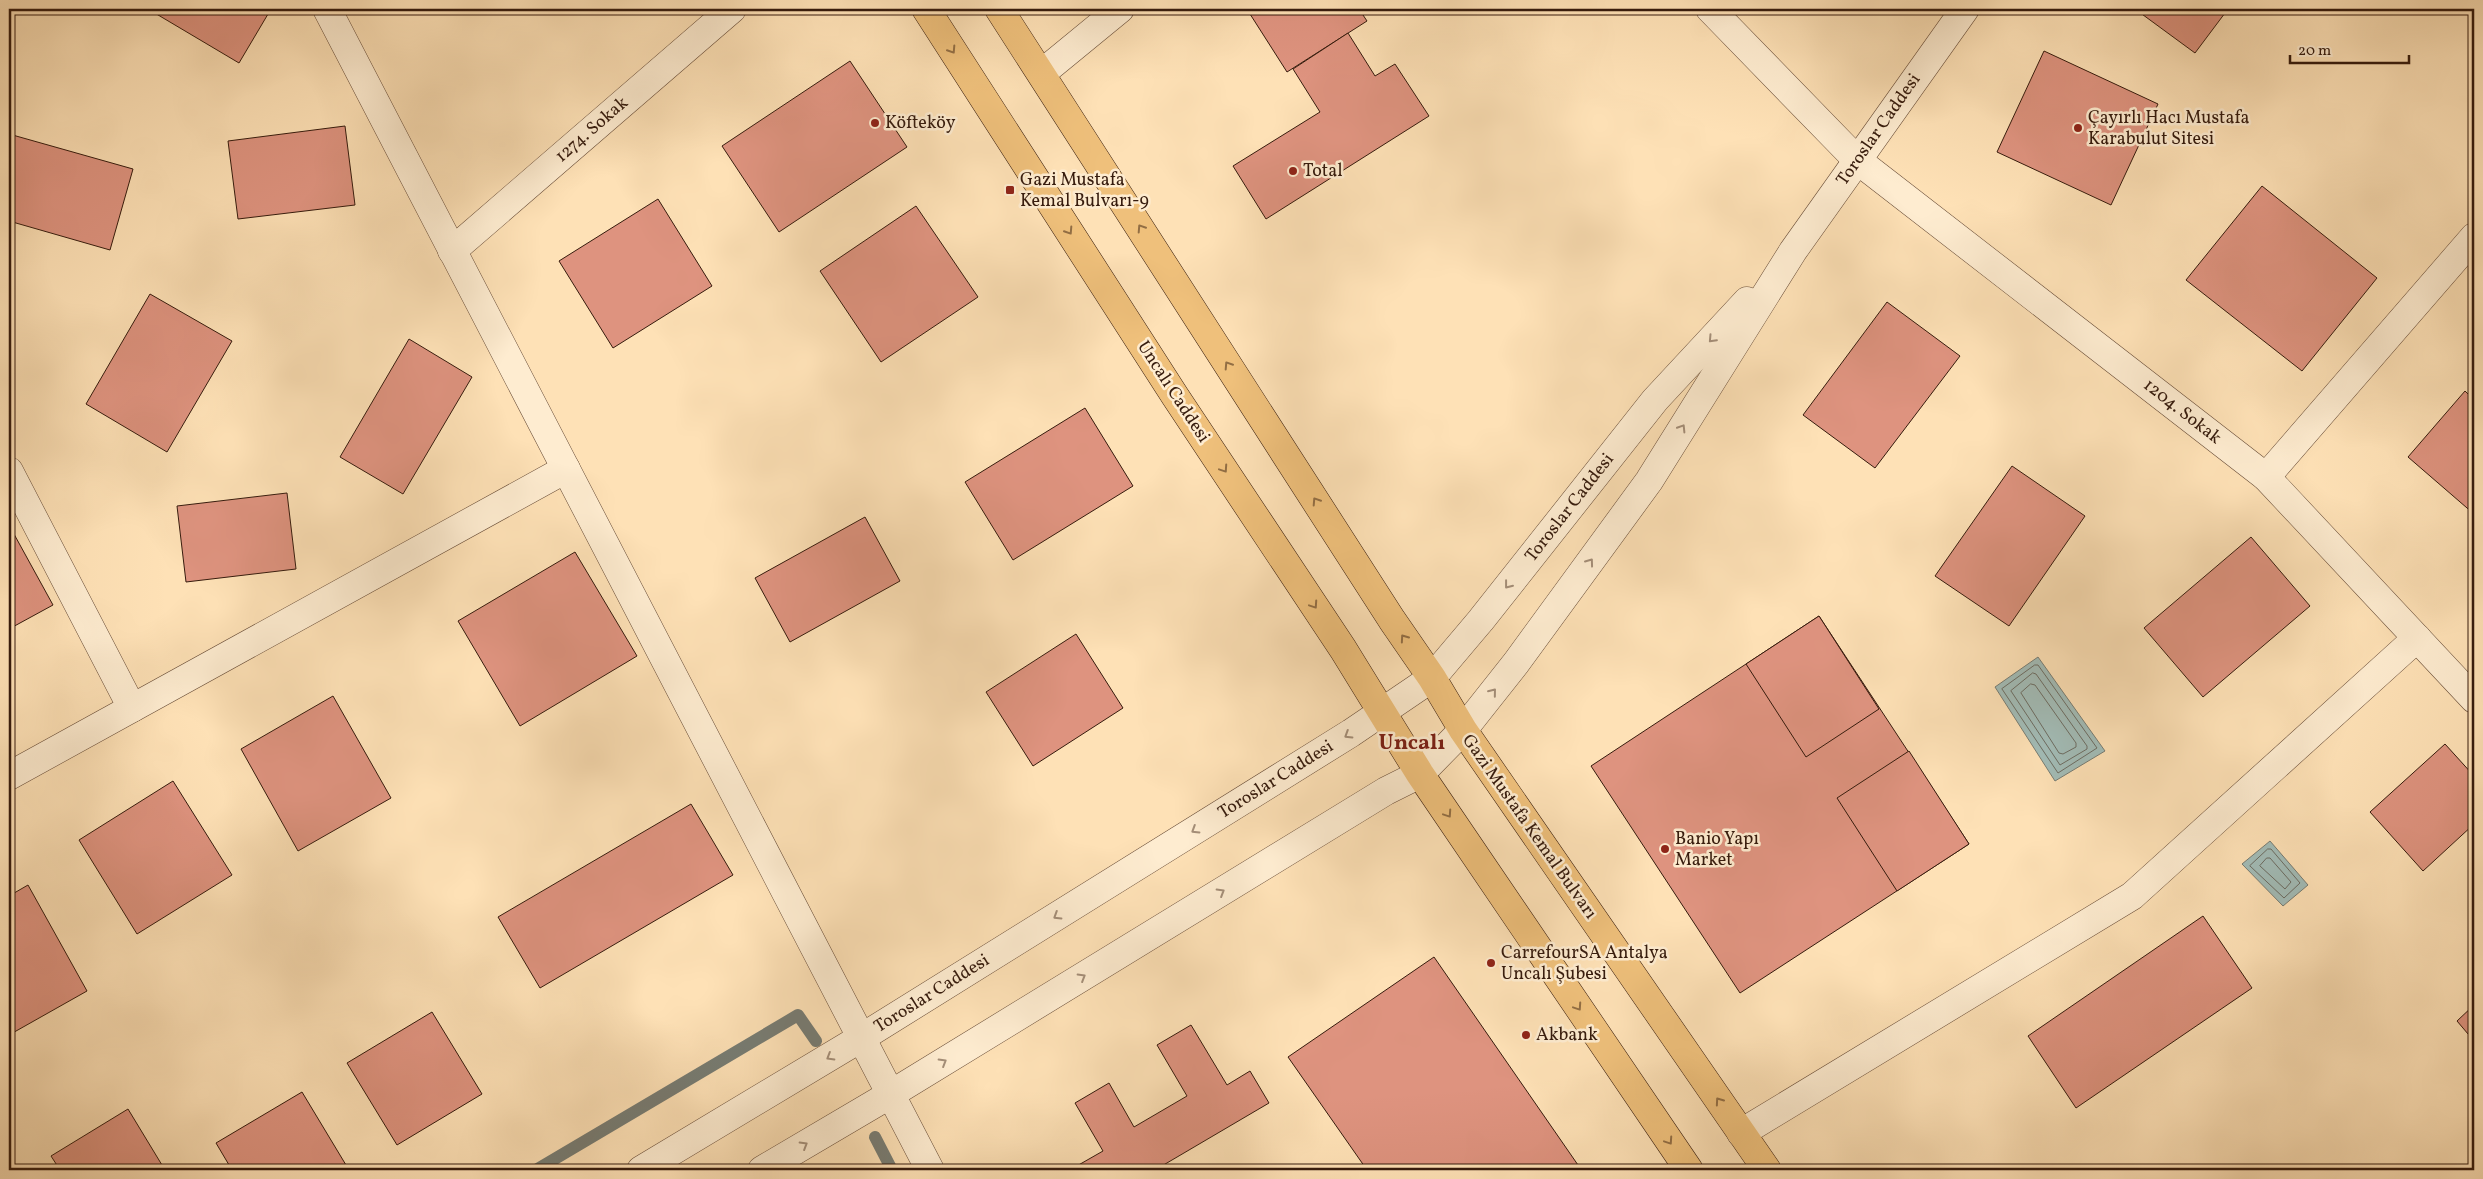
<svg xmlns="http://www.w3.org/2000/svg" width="2483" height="1179" font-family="Vollkorn,serif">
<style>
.water{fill:#a2bcb7;stroke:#777c73}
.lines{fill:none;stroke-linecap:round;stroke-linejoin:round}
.shore{stroke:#6c6c62;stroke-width:1}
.stream{stroke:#777c73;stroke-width:12}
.building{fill:#de937f;stroke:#361b0d}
.minor-casing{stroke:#684c37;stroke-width:29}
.major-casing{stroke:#361b0d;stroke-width:29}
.minor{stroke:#feecd0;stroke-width:28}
.major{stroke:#efc07b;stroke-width:28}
.oneway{stroke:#926e44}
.oneway2{stroke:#a48e78}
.poi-dot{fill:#8f2418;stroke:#feecd0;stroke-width:2}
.labels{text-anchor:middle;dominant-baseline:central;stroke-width:5;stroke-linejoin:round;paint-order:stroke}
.poi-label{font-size:18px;fill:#361b0d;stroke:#feecd0;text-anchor:start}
.street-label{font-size:18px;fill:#361b0d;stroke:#feecd0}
.district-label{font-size:22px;font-weight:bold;fill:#7a1f14;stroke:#feecd0}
</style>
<rect width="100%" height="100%" fill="#fee1b6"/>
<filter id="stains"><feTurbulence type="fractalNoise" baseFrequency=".004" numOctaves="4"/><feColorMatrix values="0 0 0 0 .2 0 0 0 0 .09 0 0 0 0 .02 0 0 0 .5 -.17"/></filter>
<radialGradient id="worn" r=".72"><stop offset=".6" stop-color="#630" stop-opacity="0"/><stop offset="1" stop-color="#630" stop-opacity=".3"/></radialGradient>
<g class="water">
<path d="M2038,657L2105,751L2055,781L1995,687Z"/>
<path d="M2270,841L2308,885L2283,906L2242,864Z"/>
</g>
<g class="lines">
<g class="shore">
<path d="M2035,665H2038L2097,748L2058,773L2002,689Z"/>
<path d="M2033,673L2036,674L2087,746V749L2060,765L2011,691Z"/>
<path d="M2031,684L2035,685L2076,743V747L2063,754L2059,753L2021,693Z"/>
<path d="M2268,849H2271L2300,883L2284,898L2250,866Z"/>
<path d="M2267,858H2270L2291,882L2285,889L2260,866Z"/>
</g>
<g class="stream">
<path d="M875,1137L892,1170"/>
<path d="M536,1170L798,1015L816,1041"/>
</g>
</g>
<g class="building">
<path d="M148,9H271L239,63Z"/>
<path d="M1259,9H1359L1367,21L1287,72L1250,14Z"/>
<path d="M2135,9H2228L2195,53Z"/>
<path d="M1348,33L1375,76L1395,64L1429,116L1266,219L1233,166L1320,112L1293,69Z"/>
<path d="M2044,51L2158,104L2111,205L1997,152Z"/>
<path d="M850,61L907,147L779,232L722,146Z"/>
<path d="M345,126L355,205L238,219L228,141Z"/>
<path d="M9,134L133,169L110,250L9,221Z"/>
<path d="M2262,186L2377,278L2302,371L2186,280Z"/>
<path d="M658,199L712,286L613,348L559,261Z"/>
<path d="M916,206L978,297L881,362L820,271Z"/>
<path d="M150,294L232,341L167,452L86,404Z"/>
<path d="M1887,302L1960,356L1875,468L1803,415Z"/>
<path d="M409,339L472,377L403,494L340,457Z"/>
<path d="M2465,391L2474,400V514L2408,457Z"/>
<path d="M1085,408L1133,486L1013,560L965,482Z"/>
<path d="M2012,466L2085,516L2009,626L1935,576Z"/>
<path d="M287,493L296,569L186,582L177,506Z"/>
<path d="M865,517L900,581L790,642L755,578Z"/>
<path d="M9,525L53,605L9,629Z"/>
<path d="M2251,537L2310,606L2203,697L2144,628Z"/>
<path d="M575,552L637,656L520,726L458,621Z"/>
<path d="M1819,616L1969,844L1740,993L1591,766Z"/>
<path d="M1819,616L1879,709L1806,757L1746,664Z"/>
<path d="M1076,634L1123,708L1033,766L986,692Z"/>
<path d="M333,696L391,798L298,851L241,749Z"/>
<path d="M2445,744L2474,776V824L2423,871L2370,812Z"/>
<path d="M1909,751L1969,844L1897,891L1837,798Z"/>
<path d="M173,781L232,875L137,934L79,840Z"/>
<path d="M691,804L733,875L540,988L498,917Z"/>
<path d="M28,885L87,991L9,1035V896Z"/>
<path d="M2203,916L2252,988L2076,1108L2028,1036Z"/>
<path d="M1434,957L1578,1165L1571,1170H1367L1288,1057Z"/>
<path d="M2474,1005V1041L2457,1021Z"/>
<path d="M432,1012L482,1094L397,1145L347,1063Z"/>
<path d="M1191,1025L1227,1085L1250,1071L1269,1103L1155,1170H1077L1075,1167L1103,1151L1075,1103L1109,1083L1134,1127L1187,1096L1157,1045Z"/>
<path d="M302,1092L349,1170H232L216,1143Z"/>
<path d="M128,1109L165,1170H60L51,1156Z"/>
</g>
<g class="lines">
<g class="minor-casing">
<g id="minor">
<path d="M327,9L930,1170"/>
<path d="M1710,9L1857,160L2266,477L2474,699"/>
<path d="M1042,73L1120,9"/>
<path d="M452,251L732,9"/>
<path d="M9,471L132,708"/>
<path d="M2266,477L2474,237"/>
<path d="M9,776L566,469"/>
<path d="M1741,1133L2132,896L2417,638"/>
<path d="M641,1170L861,1038L1351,733L1432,678L1481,620L1655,400L1747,301"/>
<path d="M762,1170L891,1094L1386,791L1420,774L1463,730L1516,663L1649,481L1793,251L1965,9"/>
</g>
</g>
<g class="major-casing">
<g id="major">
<path d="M926,9L1175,396L1343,649L1420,774L1689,1170"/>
<path d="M999,9L1392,620L1432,678L1463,730L1767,1170"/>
</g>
</g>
<use href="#minor" class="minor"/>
<use href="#major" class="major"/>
</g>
<defs><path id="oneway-chevron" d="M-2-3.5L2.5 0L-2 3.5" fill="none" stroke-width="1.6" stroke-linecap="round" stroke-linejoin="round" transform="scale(1.25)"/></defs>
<g class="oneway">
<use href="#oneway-chevron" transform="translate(952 50) rotate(57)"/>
<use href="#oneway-chevron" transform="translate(1141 228) rotate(-123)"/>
<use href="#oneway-chevron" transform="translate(1069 231) rotate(57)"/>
<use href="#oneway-chevron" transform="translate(1228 365) rotate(-123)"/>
<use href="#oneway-chevron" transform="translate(1224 469) rotate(56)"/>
<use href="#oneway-chevron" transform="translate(1316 501) rotate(-123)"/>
<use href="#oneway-chevron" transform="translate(1314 605) rotate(56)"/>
<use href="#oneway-chevron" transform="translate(1404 638) rotate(-125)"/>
<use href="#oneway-chevron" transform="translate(1448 814) rotate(56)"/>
<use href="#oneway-chevron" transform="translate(1578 1007) rotate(56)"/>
<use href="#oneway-chevron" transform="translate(1719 1101) rotate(-125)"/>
<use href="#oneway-chevron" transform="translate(1669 1141) rotate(56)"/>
</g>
<g class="oneway2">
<use href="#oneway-chevron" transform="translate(1712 339) rotate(133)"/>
<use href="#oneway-chevron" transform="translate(1682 428) rotate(-58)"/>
<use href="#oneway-chevron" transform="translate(1590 562) rotate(-54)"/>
<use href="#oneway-chevron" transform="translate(1508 585) rotate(128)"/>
<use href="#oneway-chevron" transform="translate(1493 692) rotate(-51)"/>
<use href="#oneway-chevron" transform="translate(1348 735) rotate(148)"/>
<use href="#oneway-chevron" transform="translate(1195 830) rotate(148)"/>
<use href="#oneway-chevron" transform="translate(1221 892) rotate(-31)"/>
<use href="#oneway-chevron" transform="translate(1057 916) rotate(148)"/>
<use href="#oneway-chevron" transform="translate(1082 977) rotate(-31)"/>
<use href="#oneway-chevron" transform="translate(830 1057) rotate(149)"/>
<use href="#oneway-chevron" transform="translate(943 1062) rotate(-31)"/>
<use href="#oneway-chevron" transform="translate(804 1145) rotate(-31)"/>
</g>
<g class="poi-dot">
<circle cx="875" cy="123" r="5"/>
<circle cx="2078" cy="128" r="5"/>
<circle cx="1293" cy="171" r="5"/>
<rect x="1005" y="185" width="10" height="10" rx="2.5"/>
<circle cx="1665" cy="849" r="5"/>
<circle cx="1491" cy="963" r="5"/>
<circle cx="1526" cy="1035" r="5"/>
</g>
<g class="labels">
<g class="poi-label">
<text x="2088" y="118">Çayırlı Hacı Mustafa<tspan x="2088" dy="21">Karabulut Sitesi</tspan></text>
<text x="885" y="123">Köfteköy</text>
<text x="1303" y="171">Total</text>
<text x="1020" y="180">Gazi Mustafa<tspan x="1020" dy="21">Kemal Bulvarı-9</tspan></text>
<text x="1675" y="839">Banio Yapı<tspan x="1675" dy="21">Market</tspan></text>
<text x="1501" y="953">CarrefourSA Antalya<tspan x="1501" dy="21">Uncalı Şubesi</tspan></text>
<text x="1536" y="1035">Akbank</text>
</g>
<g class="street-label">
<text transform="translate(592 130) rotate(-41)">1274. Sokak</text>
<text transform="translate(1879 130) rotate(-55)">Toroslar Caddesi</text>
<text transform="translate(1173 392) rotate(57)">Uncalı Caddesi</text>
<text transform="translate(2182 412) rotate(38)">1204. Sokak</text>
<text transform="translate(1570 508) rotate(-52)">Toroslar Caddesi</text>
<text transform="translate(1276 780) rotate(-32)">Toroslar Caddesi</text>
<text transform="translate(1529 827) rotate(55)">Gazi Mustafa Kemal Bulvarı</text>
<text transform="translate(932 994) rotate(-32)">Toroslar Caddesi</text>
</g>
<g class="district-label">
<text x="1412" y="743">Uncalı</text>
</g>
</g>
<rect width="2483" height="1179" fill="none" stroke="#fee1b6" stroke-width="30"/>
<rect x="10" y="10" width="2463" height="1159" fill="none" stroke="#361b0d" stroke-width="2.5"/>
<rect x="15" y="15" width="2453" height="1149" fill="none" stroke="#361b0d"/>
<path d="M2290 55v8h119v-8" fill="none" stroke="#361b0d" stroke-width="2.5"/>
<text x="2298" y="55" font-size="15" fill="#361b0d" stroke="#feecd0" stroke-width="4" paint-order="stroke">20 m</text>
<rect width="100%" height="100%" filter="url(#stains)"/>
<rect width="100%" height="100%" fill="url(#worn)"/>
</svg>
